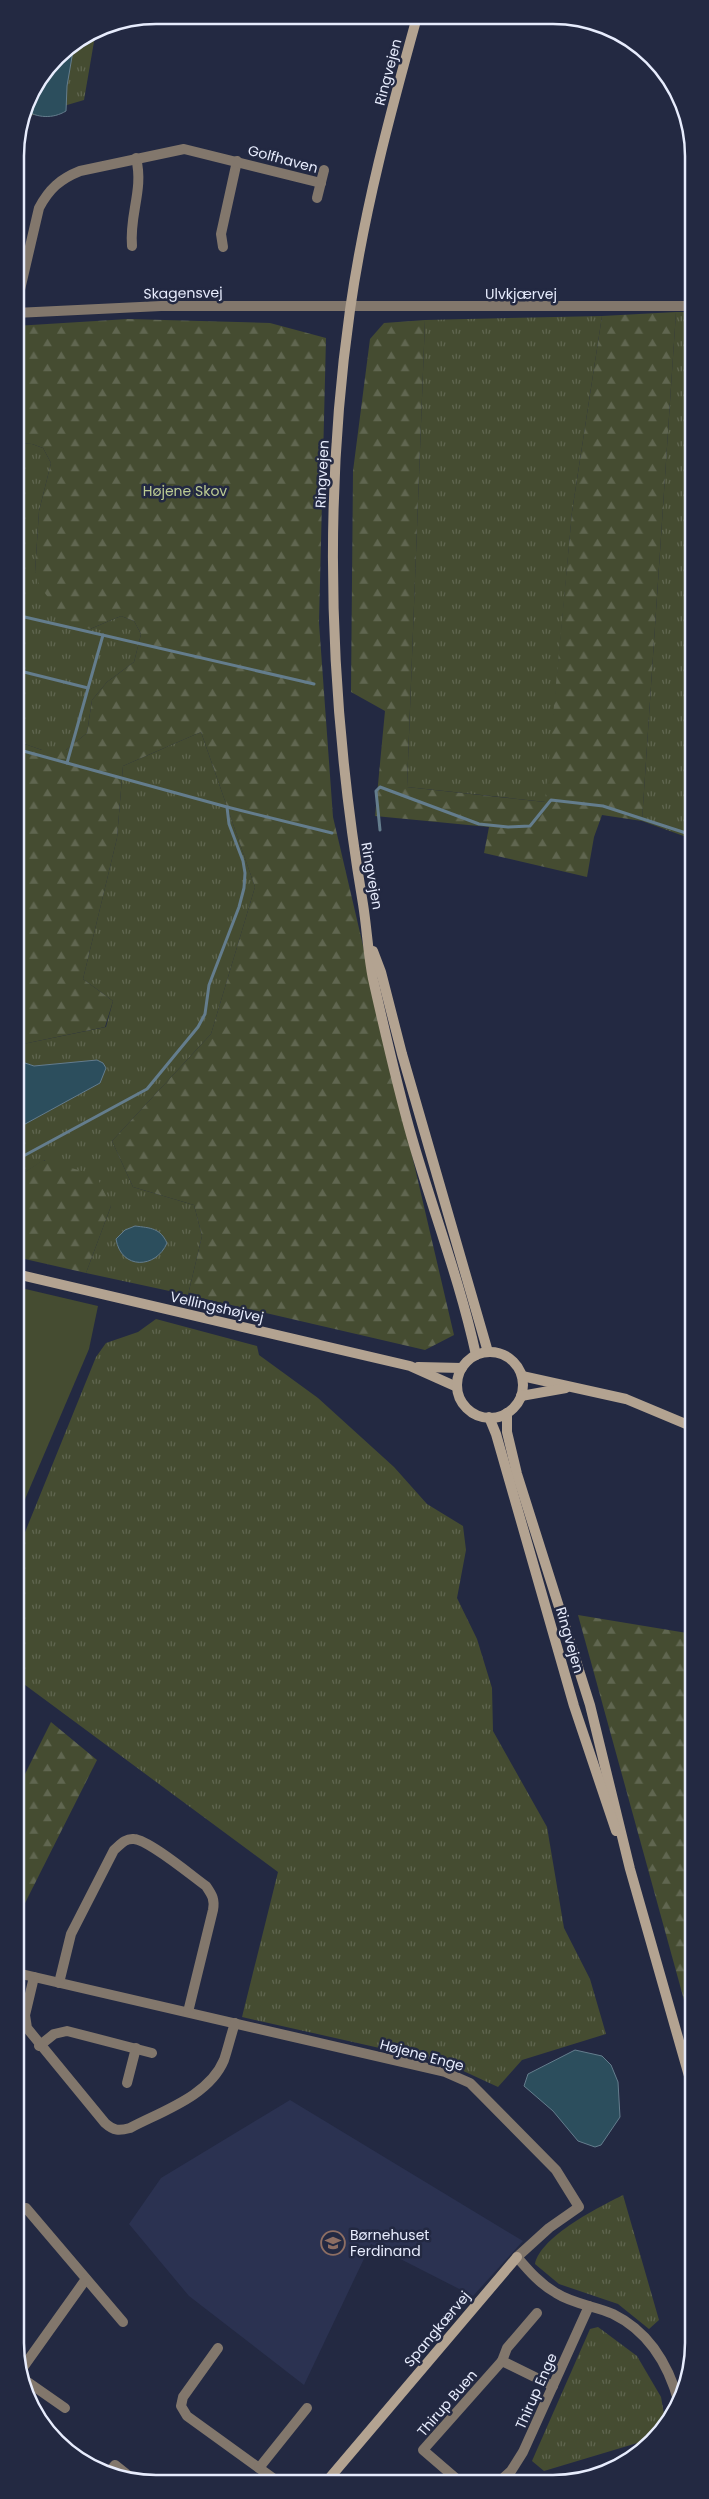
<svg xmlns="http://www.w3.org/2000/svg" width="709" height="2499" font-family="Poppins,sans-serif">
<style>
.built{fill:#2b3251}
.grass{fill:url(#grass-tufts)}
.forest{fill:url(#forest-firs)}
.pitch{fill:#454c31}
.water{fill:#2c4e5d;stroke:#647d8d}
.lines{fill:none;stroke-linecap:round;stroke-linejoin:round}
.stream{stroke:#647d8d;stroke-width:3}
.street{stroke:#82776c;stroke-width:10}
.secondary{stroke:#b3a391;stroke-width:10}
.labels{text-anchor:middle;dominant-baseline:central;stroke-width:5;stroke-linejoin:round;paint-order:stroke}
.street-label{font-size:14px;fill:#e7ecfd;stroke:#232942}
.park-label{font-size:14px;fill:#bccb93;stroke:#232942}
.poi-label{font-size:14px;fill:#e7ecfd;stroke:#232942;text-anchor:start}
.rim{fill:none;stroke:#e7ecfd;stroke-width:2.5}
</style>
<defs>
<pattern id="grass-tufts" width="24" height="20" patternUnits="userSpaceOnUse" patternTransform="scale(1.25)"><rect width="24" height="20" fill="#454c31"/><path d="M3 7l-1-3M5 7V3M7 7l1-3M15 17l-1-3M17 17v-4M19 17l1-3" fill="none" stroke="#606650"/></pattern>
<pattern id="forest-firs" width="22" height="20" patternUnits="userSpaceOnUse" patternTransform="scale(1.25)"><rect width="22" height="20" fill="#454c31"/><path d="M5 1l3.5 6h-7zM16 11l3.5 6h-7z" fill="#606650"/></pattern>
</defs>
<rect width="100%" height="100%" fill="#232942"/>
<path class="built" d="M290,2100L523,2241L473,2296L371,2244L304,2385L189,2296L129,2224L161,2178Z"/>
<g class="grass">
<path d="M96,30L84,100L23,118L29,94L57,56Z"/>
<path d="M676,312H692V839L642,821Z"/>
<path d="M602,316L572,512L546,802L407,787L425,320Z"/>
<path d="M16,443L32,444L43,448L51,463L39,511L35,572L90,629L121,616L134,621L141,634L134,662L107,682L92,700L87,733L66,750H42L16,741Z"/>
<path d="M201,732L255,887L211,1034L112,1141L133,1187L194,1205L202,1236L188,1295L86,1273L111,1206L44,1160L16,1178V1129L100,1083L97,1060L34,1066L16,1060V1042L23,1044L106,1027L113,1001L83,979L117,838L123,766Z"/>
<path d="M156,1319L257,1346L259,1355L318,1398L394,1467L427,1504L463,1526L466,1550L457,1598L477,1639L492,1688L493,1731L547,1827L564,1928L590,1979L606,2034L522,2060L498,2087L446,2063L242,2017L278,1872L17,1679V1552L96,1357L106,1343L138,1332Z"/>
<path d="M623,2195L659,2320L649,2329L618,2304L559,2284L535,2264C541,2236 599,2207 623,2195Z"/>
<path d="M598,2327L637,2356L661,2397L666,2425L661,2433L654,2438L544,2471L532,2461L590,2329Z"/>
</g>
<g class="forest">
<path d="M676,312L642,821L602,815L594,837L587,877L484,853L489,827L375,816L385,711L351,692L353,471L370,339L384,323L425,320L407,787L545,802L572,512L602,316Z"/>
<path d="M128,319L270,323L326,338L319,623L333,817L454,1335L425,1350L188,1295L202,1236L194,1205L133,1187L112,1141L211,1034L255,887L201,732L123,766L117,838L83,979L113,1001L105,1027L23,1044L16,1042V741L42,750H66L87,733L92,700L107,682L134,662L141,634L134,621L121,616L90,629L66,620L40,587L35,572L39,511L51,463L43,448L32,444L16,443L15,326Z"/>
<path d="M43,1160L96,1175L111,1206L86,1273L16,1257V1178Z"/>
<path d="M578,1615L693,1634L692,2029Z"/>
<path d="M51,1722L97,1760L17,1919V1790Z"/>
</g>
<path class="pitch" d="M17,1287L98,1306L89,1349L17,1518Z"/>
<g class="water">
<path d="M74,45L67,86L66,111C53,119 37,118 25,110C32,83 51,60 74,45Z"/>
<path d="M16,1060L34,1066L97,1060L103,1063L106,1068L100,1083L16,1129Z"/>
<path d="M135,1226C151,1228 160,1228 167,1243C156,1269 121,1270 116,1239L125,1230Z"/>
<path d="M575,2050L602,2056L611,2065L618,2082L620,2117L601,2145L595,2147L578,2141L553,2111L524,2086L528,2074Z"/>
</g>
<g class="lines">
<g class="stream">
<path d="M16,615L314,684"/>
<path d="M103,635L67,763L227,807L332,833"/>
<path d="M16,670L88,688"/>
<path d="M16,749L67,763"/>
<path d="M380,830L376,791L380,787L479,824L508,827L530,826L551,800L603,806L692,835"/>
<path d="M16,1160L147,1089L198,1027L205,1014L209,985L239,907L244,888L245,873L243,861L229,824L227,807"/>
</g>
<g class="street">
<path d="M317,198L324,170"/>
<path d="M132,246C129,214 144,190 136,158"/>
<path d="M223,247L221,234L237,161"/>
<path d="M15,311L39,208C49,189 60,179 80,171L184,149L321,183"/>
<path d="M15,313L161,306H692"/>
<path d="M17,1973L445,2072L470,2083L479,2092L556,2170L579,2207L549,2228L517,2257C529,2271 540,2284 556,2293C573,2304 595,2306 613,2314C650,2332 669,2366 679,2403"/>
<path d="M34,1977L25,2015L27,2028L105,2123C114,2131 119,2131 130,2128C162,2111 209,2096 224,2060C228,2048 231,2035 235,2023"/>
<path d="M59,1983L71,1934L114,1850C120,1845 125,1838 134,1839C149,1840 192,1876 206,1886C212,1895 215,1899 213,1910L188,2012"/>
<path d="M39,2046L54,2034L67,2031L152,2053"/>
<path d="M127,2083L136,2048"/>
<path d="M26,2208L123,2322"/>
<path d="M218,2348L183,2397L181,2406L187,2416L277,2481"/>
<path d="M502,2361L507,2348L537,2313"/>
<path d="M19,2373L86,2279"/>
<path d="M22,2378L65,2408"/>
<path d="M259,2468L307,2408"/>
<path d="M110,2471L115,2465L135,2481"/>
<path d="M459,2481L423,2450L502,2361L553,2386"/>
<path d="M500,2481L511,2471L523,2452L589,2306"/>
</g>
<g class="secondary">
<path d="M417,17C390,114 364,211 350,310C322,508 330,708 363,904C367,929 368,954 373,979C385,1032 397,1086 412,1138C433,1211 460,1281 476,1355"/>
<path d="M373,951L381,972L402,1054L488,1352"/>
<path d="M16,1274L410,1366L457,1387"/>
<circle cx="490" cy="1385" r="33"/>
<path d="M418,1367L462,1368"/>
<path d="M522,1376L626,1399L693,1427"/>
<path d="M521,1396L566,1388"/>
<path d="M507,1413V1432L517,1474L590,1705L630,1869L693,2090"/>
<path d="M489,1417L496,1434L574,1706L616,1831"/>
<path d="M327,2481L517,2257"/>
</g>
</g>
<defs>
<g id="school-ring" transform="scale(1.25)"><circle r="9.5" fill="#232942" stroke="#8d6e63" stroke-width="1.5"/><path d="M0-5L7-2L0 1L-7-2ZM-4 1L0 2.5L4 1V4Q0 6-4 4Z" fill="#8d6e63"/></g>
</defs>
<g fill-rule="evenodd">
<use href="#school-ring" x="333" y="2243"/>
</g>
<g class="labels">
<g class="street-label">
<text transform="translate(388 72) rotate(-75)">Ringvejen</text>
<text transform="translate(283 159) rotate(15)">Golfhaven</text>
<text transform="translate(183 293) rotate(-1)">Skagensvej</text>
<text x="521" y="294">Ulvkjærvej</text>
<text transform="translate(322 474) rotate(-87)">Ringvejen</text>
<text transform="translate(372 876) rotate(80)">Ringvejen</text>
<text transform="translate(217 1307) rotate(13)">Vellingshøjvej</text>
<text transform="translate(570 1640) rotate(74)">Ringvejen</text>
<text transform="translate(422 2055) rotate(15)">Højene Enge</text>
<text transform="translate(437 2329) rotate(-50)">Spangkærvej</text>
<text transform="translate(536 2391) rotate(-66)">Thirup Enge</text>
<text transform="translate(447 2403) rotate(-49)">Thirup Buen</text>
</g>
<g class="park-label">
<text x="185" y="491">Højene Skov</text>
</g>
<g class="poi-label">
<text x="350" y="2235">Børnehuset<tspan x="350" dy="16">Ferdinand</tspan></text>
</g>
</g>
<path d="M0 0H709V2499H0ZM156 24H553A132 132 0 0 1 685 156V2343A132 132 0 0 1 553 2475H156A132 132 0 0 1 24 2343V156A132 132 0 0 1 156 24Z" fill="#232942" fill-rule="evenodd"/>
<path class="rim" d="M156 24H553A132 132 0 0 1 685 156V2343A132 132 0 0 1 553 2475H156A132 132 0 0 1 24 2343V156A132 132 0 0 1 156 24Z"/>
</svg>
